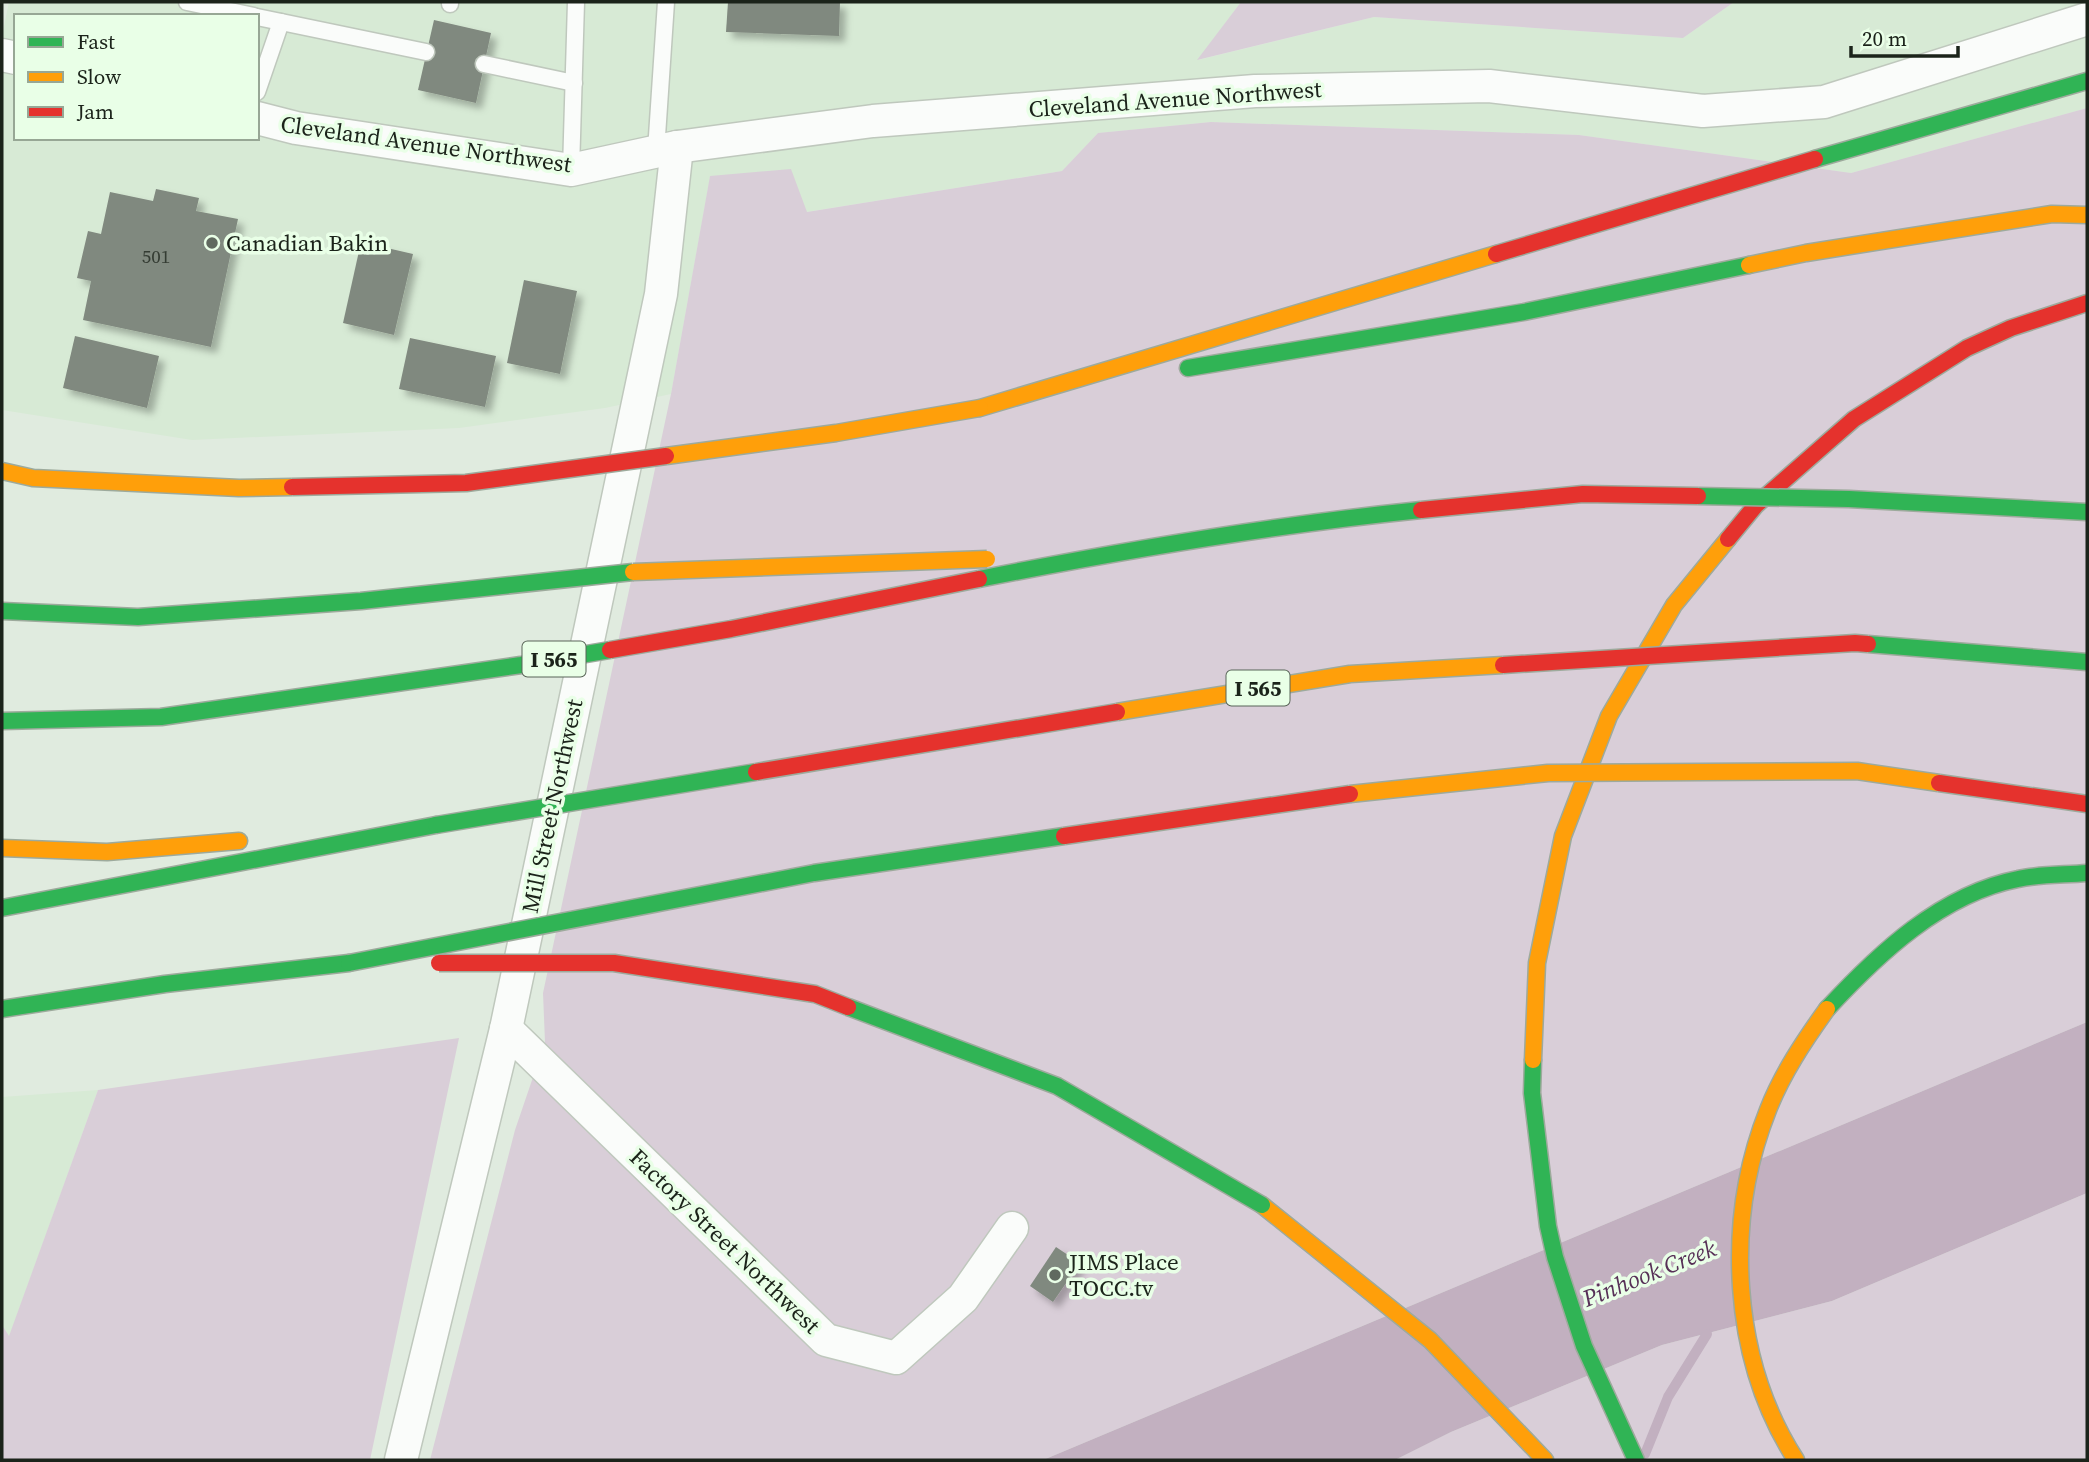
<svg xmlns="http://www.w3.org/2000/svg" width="2089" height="1462" font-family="'Source Serif 4',serif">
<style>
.built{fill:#d7ead5;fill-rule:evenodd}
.green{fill:#d9ced8}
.water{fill:#c2b0c0}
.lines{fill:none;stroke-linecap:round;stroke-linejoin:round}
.stream{stroke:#c2b0c0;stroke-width:10}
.building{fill:#80897f;filter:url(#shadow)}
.lane-casing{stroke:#bfc8bd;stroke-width:19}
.street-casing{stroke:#bfc8bd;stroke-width:35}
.fast-casing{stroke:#9daa9c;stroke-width:19}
.slow-casing{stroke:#9daa9c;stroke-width:19}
.jam-casing{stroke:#9daa9c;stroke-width:19}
.lane{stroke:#fafcfa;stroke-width:16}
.street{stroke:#fafcfa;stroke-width:32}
.fast{stroke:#30b455;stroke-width:16}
.slow{stroke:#ff9f0a;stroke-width:16}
.jam{stroke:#e5322d;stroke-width:16}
.fast-bridge-casing{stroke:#9daa9c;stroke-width:19;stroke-linecap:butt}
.slow-bridge-casing{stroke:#9daa9c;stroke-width:19;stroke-linecap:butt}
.jam-bridge-casing{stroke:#9daa9c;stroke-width:19;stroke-linecap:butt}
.fast-bridge{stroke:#30b455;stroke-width:16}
.slow-bridge{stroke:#ff9f0a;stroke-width:16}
.jam-bridge{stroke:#e5322d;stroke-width:16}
.poi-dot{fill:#60695f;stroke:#e9ffe7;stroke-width:2.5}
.labels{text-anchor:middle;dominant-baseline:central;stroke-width:7;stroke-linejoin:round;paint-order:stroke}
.number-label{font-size:19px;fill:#343c33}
.shield{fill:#e9ffe7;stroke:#596558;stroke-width:2}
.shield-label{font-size:21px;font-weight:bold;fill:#1b231a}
.street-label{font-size:23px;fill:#1b231a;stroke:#e9ffe7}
.poi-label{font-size:23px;fill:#1b231a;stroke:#e9ffe7;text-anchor:start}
.water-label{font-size:24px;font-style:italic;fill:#573057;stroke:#e9ffe7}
</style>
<defs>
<filter id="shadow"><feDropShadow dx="6" dy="6" stdDeviation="3.5" flood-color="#0004"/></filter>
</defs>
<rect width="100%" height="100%" fill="#e0ebdf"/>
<g class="built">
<path d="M9,2H1241L1198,60L1374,17L1683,38L1734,2H2087V108L1851,173L1579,135L1211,122L1098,133L1062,171L806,212L710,177L671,394L605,408L459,428L192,440L2,410V36ZM16,16H257V138H16Z"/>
<path d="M98,1090L9,1337L2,1325V1097Z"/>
</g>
<g class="green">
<path d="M1241,2H1734L1683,38L1374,17L1197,60Z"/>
<path d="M2087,108V1022L1043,1460H430L515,1130L545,1042L543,993L671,394L710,176L791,169L807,212L1062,171L1098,133L1211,122L1579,135L1851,173Z"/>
<path d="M459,1038L370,1460H2V1325L9,1336L98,1090Z"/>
<path d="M2087,1193V1460H1395L1451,1432L1662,1345L1832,1301Z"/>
</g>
<path class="water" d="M2087,1022V1193L1832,1301L1662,1345L1451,1432L1395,1460H1043Z"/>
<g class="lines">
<path class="stream" d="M1645,1454L1668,1397L1707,1334"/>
</g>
<g class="building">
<path d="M728,2H840L839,36L726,32Z"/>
<path d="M434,20L491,33L476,103L418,90Z"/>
<path d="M156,189L199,198L196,211L238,219L211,347L83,320L91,281L77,278L88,231L101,234L110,192L153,201Z"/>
<path d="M361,242L413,254L394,335L343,323Z"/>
<path d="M524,280L577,291L560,374L507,363Z"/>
<path d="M75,336L159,356L147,408L63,388Z"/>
<path d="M410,338L496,356L485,407L399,389Z"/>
<path d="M1056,1247L1080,1263L1053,1302L1030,1286Z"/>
</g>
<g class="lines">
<g class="lane-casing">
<g id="lane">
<path d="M187,2L254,16"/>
<path d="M450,4V2"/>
<path d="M257,17L426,52"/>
<path d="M484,64L574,83"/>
<path d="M257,92L281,22"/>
<path d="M656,151L666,2"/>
<path d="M571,170L576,2"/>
</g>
</g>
<g class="street-casing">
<g id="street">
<path d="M2,55L16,58"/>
<path d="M257,118L296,128L571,170L677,147L873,121L1255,91L1489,86L1703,111L1824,102L2087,19"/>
<path d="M506,1029L826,1340L896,1358L963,1298L1012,1228"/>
<path d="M401,1460L506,1029L661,294L677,147"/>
</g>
</g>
<g class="fast-casing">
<g id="fast">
<path d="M1815,159L2087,81"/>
<path d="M1188,368L1524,312L1749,265"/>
<path d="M2,908L436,825"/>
<path d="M2,1009L165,984L349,963"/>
<path d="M1827,1009C1878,954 1941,894 2018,879C2040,874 2064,875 2087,873"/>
<path d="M1533,1060L1532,1093L1548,1226L1555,1257L1584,1346L1636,1460"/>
</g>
</g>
<g class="slow-casing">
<g id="slow">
<path d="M1749,265L1806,253L2052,214L2087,215"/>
<path d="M980,408L1496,254"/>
<path d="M2,848L107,852L239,841"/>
<path d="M1533,1060L1537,963L1563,836L1609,716L1674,605L1728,539"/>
<path d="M1262,1205L1430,1340L1545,1460"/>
<path d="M1796,1460C1731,1359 1724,1221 1768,1110C1782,1074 1804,1041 1827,1009"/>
</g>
</g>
<g class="jam-casing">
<g id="jam">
<path d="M1496,254L1815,159"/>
<path d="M1728,539L1756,505L1854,419L1967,348L2011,328L2087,303"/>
</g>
</g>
<use href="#lane" class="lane"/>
<use href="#street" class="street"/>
<use href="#fast" class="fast"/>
<use href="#slow" class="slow"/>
<use href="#jam" class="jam"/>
<g class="fast-bridge-casing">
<g id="fast-bridge">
<path d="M1698,496L1849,499L2087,512"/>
<path d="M979,579C1125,550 1273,525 1421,510"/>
<path d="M2,611L138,617L361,601L633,572"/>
<path d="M1868,644L2087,662"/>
<path d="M2,721L161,717L521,665L610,650"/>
<path d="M436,825L756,772"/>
<path d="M349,963L814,873L1064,836"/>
<path d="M848,1007L1057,1086L1262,1205"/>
</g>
</g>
<g class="slow-bridge-casing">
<g id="slow-bridge">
<path d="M666,456L836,433L980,408"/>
<path d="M2,471L33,478L239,488L292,487"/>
<path d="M633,572L987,559"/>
<path d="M1117,712L1350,674L1503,665"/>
<path d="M1350,794L1548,773L1857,771L1939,783"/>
</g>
</g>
<g class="jam-bridge-casing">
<g id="jam-bridge">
<path d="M292,487L466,483L666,456"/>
<path d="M1421,510L1583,494L1698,496"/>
<path d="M610,650L731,629L979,579"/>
<path d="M1503,665L1855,643L1868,644"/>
<path d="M756,772L1117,712"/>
<path d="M1939,783L2087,804"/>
<path d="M1064,836L1350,794"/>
<path d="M439,963H614L815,994L848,1007"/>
</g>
</g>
<use href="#fast-bridge" class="fast-bridge"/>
<use href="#slow-bridge" class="slow-bridge"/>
<use href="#jam-bridge" class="jam-bridge"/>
</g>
<g class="poi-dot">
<circle cx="212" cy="243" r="7"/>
<circle cx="1055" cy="1275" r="7"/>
</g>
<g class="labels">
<g class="number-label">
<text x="156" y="256">501</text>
</g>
<g class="shield">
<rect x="522.5" y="641.5" width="63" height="35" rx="5"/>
<rect x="1226.5" y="670.5" width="63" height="35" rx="5"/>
</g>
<g class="shield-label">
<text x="554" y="659">I 565</text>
<text x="1258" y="688">I 565</text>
</g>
<g class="street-label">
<text transform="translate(1175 99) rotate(-4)">Cleveland Avenue Northwest</text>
<text transform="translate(426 144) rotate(8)">Cleveland Avenue Northwest</text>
<text transform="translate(552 806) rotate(-78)">Mill Street Northwest</text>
<text transform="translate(725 1241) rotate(44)">Factory Street Northwest</text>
</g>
<g class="poi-label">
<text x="226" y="243">Canadian Bakin</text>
<text x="1069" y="1262">JIMS Place<tspan x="1069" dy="26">TOCC.tv</tspan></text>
</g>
<g class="water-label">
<text transform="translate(1649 1273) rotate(-22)">Pinhook Creek</text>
</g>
</g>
<rect width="2089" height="1462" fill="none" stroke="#1b231a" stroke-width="7"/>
<rect x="14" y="14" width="245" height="126" fill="#e9ffe7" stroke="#97a795" stroke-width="2"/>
<rect x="28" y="37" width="35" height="10" fill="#30b455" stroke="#97a795" stroke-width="2"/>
<text x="77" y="49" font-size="21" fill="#1b231a">Fast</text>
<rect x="28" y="72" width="35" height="10" fill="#ff9f0a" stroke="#97a795" stroke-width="2"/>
<text x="77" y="84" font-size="21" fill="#1b231a">Slow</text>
<rect x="28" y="107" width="35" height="10" fill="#e5322d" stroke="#97a795" stroke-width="2"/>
<text x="77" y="119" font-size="21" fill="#1b231a">Jam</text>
<path d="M1851 46v10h107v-10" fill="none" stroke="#1b231a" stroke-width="3.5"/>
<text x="1862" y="46" font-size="21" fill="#1b231a" stroke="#e9ffe7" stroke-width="5" paint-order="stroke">20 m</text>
</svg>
